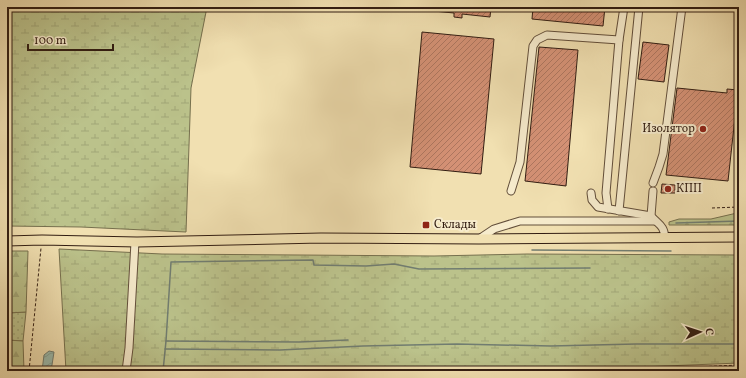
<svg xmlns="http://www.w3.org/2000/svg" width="746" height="378" font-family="Vollkorn,serif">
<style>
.grass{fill:url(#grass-dots);stroke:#76704e}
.forest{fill:url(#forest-firs);stroke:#76704e}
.wetland{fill:url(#wetland-marsh);stroke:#76704e}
.water{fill:url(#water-waves);stroke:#717d71}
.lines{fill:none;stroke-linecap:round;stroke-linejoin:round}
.stream{stroke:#717d71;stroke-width:1.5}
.building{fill:url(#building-hatch);stroke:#321d12}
.minor-casing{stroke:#624e3a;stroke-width:9}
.major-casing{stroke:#321d12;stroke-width:11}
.path{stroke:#321d12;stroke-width:1;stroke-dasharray:3 2;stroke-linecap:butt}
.minor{stroke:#f6ebcc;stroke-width:7}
.major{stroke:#f1e0b1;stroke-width:9}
.poi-dot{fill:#8f2418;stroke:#f6ebcc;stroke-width:1.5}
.labels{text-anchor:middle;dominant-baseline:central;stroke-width:4;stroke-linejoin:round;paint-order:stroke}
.poi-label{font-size:12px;fill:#321d12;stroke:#f6ebcc;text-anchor:start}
</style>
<defs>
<pattern id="grass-dots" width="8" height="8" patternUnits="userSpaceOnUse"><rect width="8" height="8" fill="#bbc28b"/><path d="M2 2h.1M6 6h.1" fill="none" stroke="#a1a677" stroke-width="1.8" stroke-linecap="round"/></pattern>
<pattern id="forest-firs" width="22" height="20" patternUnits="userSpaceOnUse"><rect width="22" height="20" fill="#bbc28b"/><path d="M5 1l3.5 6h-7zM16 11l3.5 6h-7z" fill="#a1a677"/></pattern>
<pattern id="wetland-marsh" width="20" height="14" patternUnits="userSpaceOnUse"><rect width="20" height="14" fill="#bbc28b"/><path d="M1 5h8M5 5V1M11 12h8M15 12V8" fill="none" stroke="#a1a677"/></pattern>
<pattern id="water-waves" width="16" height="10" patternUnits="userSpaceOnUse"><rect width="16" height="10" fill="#9bbdb0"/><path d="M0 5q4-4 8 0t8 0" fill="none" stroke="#86a296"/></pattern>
<pattern id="building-hatch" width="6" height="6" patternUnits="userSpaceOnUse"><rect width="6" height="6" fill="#d49175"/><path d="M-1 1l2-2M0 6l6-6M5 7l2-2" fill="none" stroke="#ad765f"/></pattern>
</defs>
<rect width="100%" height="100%" fill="#f1e0b1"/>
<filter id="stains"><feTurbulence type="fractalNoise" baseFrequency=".005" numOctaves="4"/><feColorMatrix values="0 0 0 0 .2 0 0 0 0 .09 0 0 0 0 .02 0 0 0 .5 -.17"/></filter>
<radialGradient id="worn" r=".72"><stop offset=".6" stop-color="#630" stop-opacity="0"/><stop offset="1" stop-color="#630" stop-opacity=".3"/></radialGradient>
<path class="grass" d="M26,312L23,341L7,340V313Z"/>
<g class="forest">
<path d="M739,210V225H669V222L679,219H711L737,213Z"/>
<path d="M7,251H28L26,312L7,313Z"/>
<path d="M7,340L23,341L24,371H7Z"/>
</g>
<g class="wetland">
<path d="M7,7H207L191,88L186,232L81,227L7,226Z"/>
<path d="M59,249L162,254L434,256L527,254L739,255V363L542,371H66Z"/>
</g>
<path class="water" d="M49,351L54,352L52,365L50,371H42L44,355Z"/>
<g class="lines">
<g class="stream">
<path d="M676,223L739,221"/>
<path d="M532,250L671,251"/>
<path d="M166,341L299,342L348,340"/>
<path d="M165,349L280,350L363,346L457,344L551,346L636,344H739"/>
<path d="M163,371L166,341L171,262L313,260L314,265L366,266L394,264L419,269L590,268"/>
</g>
</g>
<g class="building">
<path d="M424,7H491L490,17L462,14V18L454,17V13L423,10Z"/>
<path d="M533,7H605L603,26L532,19Z"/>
<path d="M422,32L494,39L481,174L410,167Z"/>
<path d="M643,42L669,45L664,82L638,79Z"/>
<path d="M539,47L578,50L566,186L525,181Z"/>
<path d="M677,88L727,93V89L738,90L728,181L666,175Z"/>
<path d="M662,184L675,185V193H661Z"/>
</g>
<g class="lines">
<g class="minor-casing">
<g id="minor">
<path d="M653,183L659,167L663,154L682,7"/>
<path d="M511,191L520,162L533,46L537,40L547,35L619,40"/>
<path d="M653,191L651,216C659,225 664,225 665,238"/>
<path d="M591,193L592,200L598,207L651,216"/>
<path d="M608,209L606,193L619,40L624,7"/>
<path d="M619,211L639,7"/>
<path d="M479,239L494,229L520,221H655"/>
<path d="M126,371L129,348L135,242"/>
</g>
</g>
<g class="major-casing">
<path id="major" d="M7,241L42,240L137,242L321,238L479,239L739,237"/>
</g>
<g class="path">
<path d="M712,208L739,207"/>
<path d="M29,371L41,248"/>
<path d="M609,371L739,365"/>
</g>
<use href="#minor" class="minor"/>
<use href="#major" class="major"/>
</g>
<g class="poi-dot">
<circle cx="703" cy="129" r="4"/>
<circle cx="668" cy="189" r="4"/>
<rect x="422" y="221" width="8" height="8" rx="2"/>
</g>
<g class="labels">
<g class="poi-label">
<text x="695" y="129" text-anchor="end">Изолятор</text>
<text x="676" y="189">КПП</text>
<text x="434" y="225">Склады</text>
</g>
</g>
<rect width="746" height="378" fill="none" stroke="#f1e0b1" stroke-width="24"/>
<rect x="8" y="8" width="730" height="362" fill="none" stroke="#321d12" stroke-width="2"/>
<rect x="12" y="12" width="722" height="354" fill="none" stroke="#321d12"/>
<g transform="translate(700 332) rotate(87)" stroke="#f6ebcc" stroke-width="3" paint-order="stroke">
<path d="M0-3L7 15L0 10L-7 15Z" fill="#321d12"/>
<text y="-6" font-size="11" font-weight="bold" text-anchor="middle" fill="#321d12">С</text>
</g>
<path d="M28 44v6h85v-6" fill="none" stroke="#321d12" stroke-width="2"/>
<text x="34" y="44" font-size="12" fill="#321d12" stroke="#f6ebcc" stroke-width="3" paint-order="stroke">100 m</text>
<rect width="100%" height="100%" filter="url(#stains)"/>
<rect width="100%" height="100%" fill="url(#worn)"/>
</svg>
